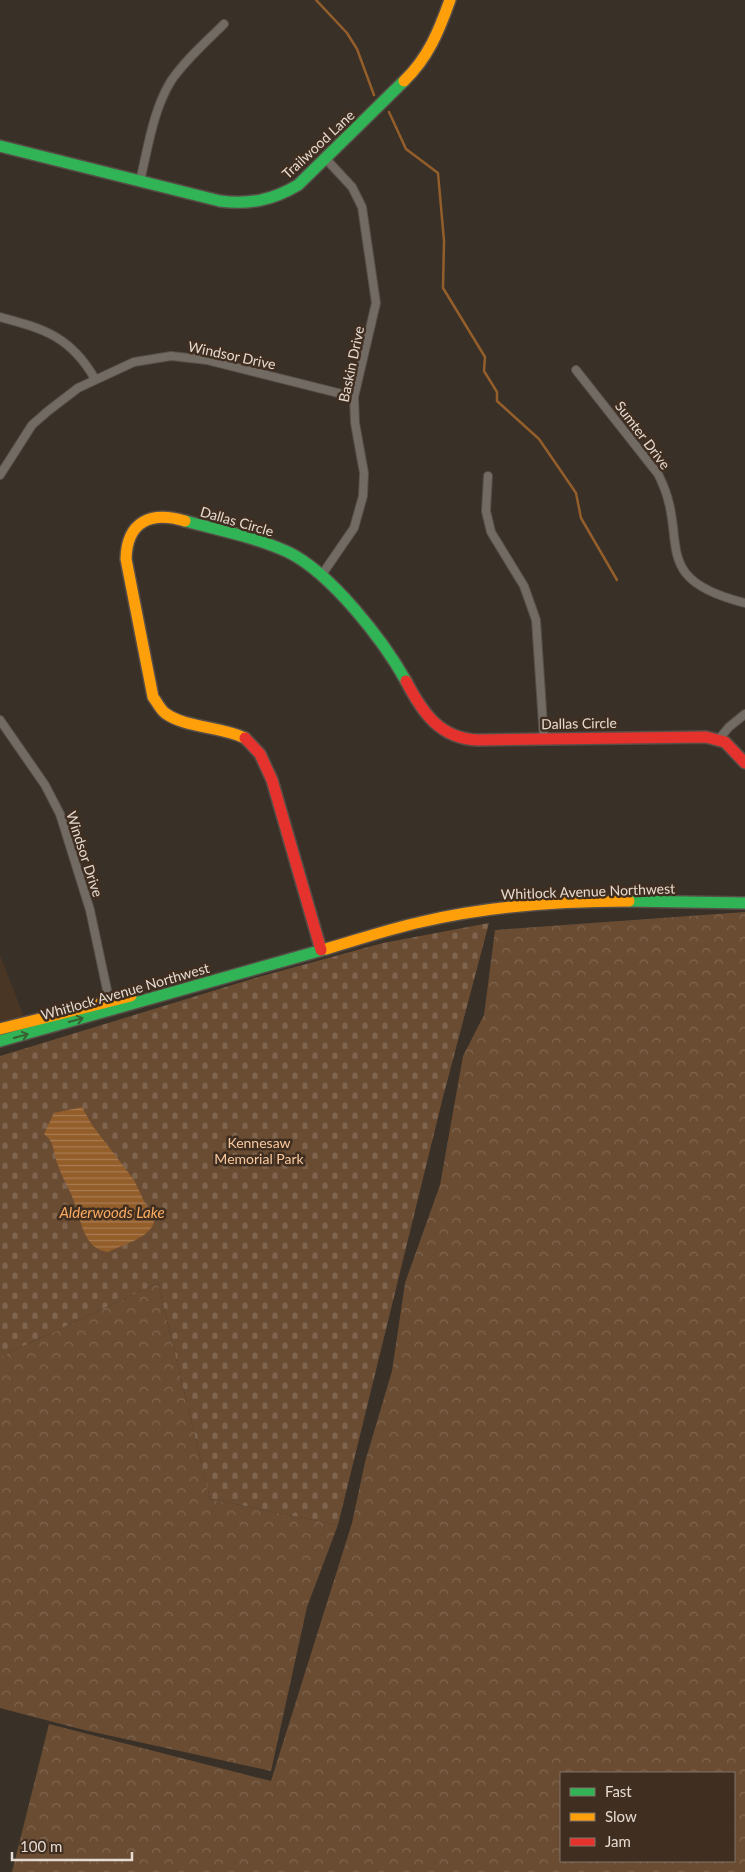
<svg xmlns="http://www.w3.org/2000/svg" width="745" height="1872" font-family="Lato,sans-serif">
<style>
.built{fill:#4a3624}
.forest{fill:url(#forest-crowns);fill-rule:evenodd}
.cemetery{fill:url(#cemetery-stones)}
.water{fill:url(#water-rules)}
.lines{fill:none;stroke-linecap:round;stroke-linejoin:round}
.stream{stroke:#945e2b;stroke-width:2.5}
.street-casing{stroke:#574e48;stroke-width:10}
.fast-casing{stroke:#574e48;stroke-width:14}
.slow-casing{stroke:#574e48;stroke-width:14}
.jam-casing{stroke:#574e48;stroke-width:14}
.street{stroke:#726b64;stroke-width:8}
.fast{stroke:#30b455;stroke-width:11}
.slow{stroke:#ff9f0a;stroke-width:11}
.jam{stroke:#e5322d;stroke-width:11}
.oneway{stroke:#3a5e33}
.labels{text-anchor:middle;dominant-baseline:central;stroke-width:5;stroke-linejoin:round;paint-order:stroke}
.street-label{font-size:14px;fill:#e6dbd2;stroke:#402f21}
.park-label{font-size:14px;fill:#fac89d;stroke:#402f21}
.water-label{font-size:15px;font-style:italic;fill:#fdab5f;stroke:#402f21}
</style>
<defs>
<pattern id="forest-crowns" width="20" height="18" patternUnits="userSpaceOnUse" patternTransform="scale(1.25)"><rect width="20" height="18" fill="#6a4c32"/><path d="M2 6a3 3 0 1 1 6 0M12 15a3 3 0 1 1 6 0" fill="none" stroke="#7f654f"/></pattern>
<pattern id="cemetery-stones" width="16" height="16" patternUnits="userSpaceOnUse" patternTransform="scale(1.25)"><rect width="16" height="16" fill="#6a4c32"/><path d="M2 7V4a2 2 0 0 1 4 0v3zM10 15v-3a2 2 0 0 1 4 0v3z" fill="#7f654f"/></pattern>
<pattern id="water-rules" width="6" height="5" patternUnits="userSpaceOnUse" patternTransform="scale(1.25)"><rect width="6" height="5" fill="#945e2b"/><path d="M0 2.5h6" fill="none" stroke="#a87c53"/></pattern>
</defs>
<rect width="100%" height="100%" fill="#393028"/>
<path class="built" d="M0,955L24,1017L0,1022Z"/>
<g class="forest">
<path d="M745,912V1872H12L49,1724L271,1781L352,1523L365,1462L392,1371L405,1283L440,1185L463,1056L484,1015L495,930ZM734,1773V1861H561V1773Z"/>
<path d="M158,1283L210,1499L338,1525L307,1607L271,1771L84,1730L0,1708V1357Z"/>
</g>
<path class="cemetery" d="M489,923L442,1101L338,1525L210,1499L158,1283L0,1357V1056L262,976L383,943Z"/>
<path class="water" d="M82,1107L92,1125L134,1180L154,1222C150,1238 122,1245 108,1252C84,1249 82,1223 75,1204C71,1191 62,1178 58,1165C53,1153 55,1142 44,1134L54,1113Z"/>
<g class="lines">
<g class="stream">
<path d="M316,0L347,33L357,49L374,95"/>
<path d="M389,112L406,149L438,173L444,241L443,288L485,357L484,371L497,392V401L539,439L576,493L581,518L617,580"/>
</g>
<g class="street-casing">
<g id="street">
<path d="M140,181C148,148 153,110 171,81C185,60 206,42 224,24"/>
<path d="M0,317C45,329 71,337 95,379"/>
<path d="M576,370L658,474C692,539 645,578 745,603"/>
<path d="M0,475L32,425L48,411L78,388L134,362L171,356L207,360L354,397"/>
<path d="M488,476L486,511L491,532L524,586L536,620L544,739"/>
<path d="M321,576L354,528L363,496L364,473L355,423L354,397L376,303L362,207L352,187L326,159"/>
<path d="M0,720L45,785L60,814L90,910L110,1004"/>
<path d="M719,739L729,727L745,714"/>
</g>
</g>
<g class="fast-casing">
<g id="fast">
<path d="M0,146L220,201C249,205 273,200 298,185L404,81"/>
<path d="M185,521C219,530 255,537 288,552C331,573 383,640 406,681"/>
<path d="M629,901L745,903"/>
<path d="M0,1041L326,949"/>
</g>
</g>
<g class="slow-casing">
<g id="slow">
<path d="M404,81C428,58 439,31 450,0"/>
<path d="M185,521C151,511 127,521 126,559L153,697C157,702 160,709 165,713C185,728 220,726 245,738"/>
<path d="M326,949C357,940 389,929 421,922C489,906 559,901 629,901"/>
<path d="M0,1029L131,996"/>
</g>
</g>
<g class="jam-casing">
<g id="jam">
<path d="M406,681C422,712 440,739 478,740L706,737L725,742L745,763"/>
<path d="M245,738L260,754L272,780L321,950"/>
</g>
</g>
<use href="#street" class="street"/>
<use href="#fast" class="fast"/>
<use href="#slow" class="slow"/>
<use href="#jam" class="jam"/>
</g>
<defs><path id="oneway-shaft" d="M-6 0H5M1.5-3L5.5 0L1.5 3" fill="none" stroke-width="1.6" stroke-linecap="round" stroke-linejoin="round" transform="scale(1.25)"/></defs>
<g class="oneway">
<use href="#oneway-shaft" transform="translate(76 1020) rotate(-15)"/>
<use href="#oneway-shaft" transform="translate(21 1036) rotate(-15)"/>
</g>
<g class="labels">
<g class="street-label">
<text transform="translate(318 144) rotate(-43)">Trailwood Lane</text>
<text transform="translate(232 355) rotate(12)">Windsor Drive</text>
<text transform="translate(351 364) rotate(-78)">Baskin Drive</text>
<text transform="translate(643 435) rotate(53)">Sumter Drive</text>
<text transform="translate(237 521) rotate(16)">Dallas Circle</text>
<text transform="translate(579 723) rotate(-1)">Dallas Circle</text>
<text transform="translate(85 854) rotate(72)">Windsor Drive</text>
<text transform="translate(588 891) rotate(-2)">Whitlock Avenue Northwest</text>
<text transform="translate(125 991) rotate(-16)">Whitlock Avenue Northwest</text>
</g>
<g class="park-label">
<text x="259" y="1142">Kennesaw<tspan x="259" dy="16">Memorial Park</tspan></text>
</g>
<g class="water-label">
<text x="112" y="1212">Alderwoods Lake</text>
</g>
</g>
<rect x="560" y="1772" width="175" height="90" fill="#402f21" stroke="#827468"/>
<rect x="570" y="1788" width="25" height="8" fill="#30b455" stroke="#827468"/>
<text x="605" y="1797" font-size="15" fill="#e6dbd2">Fast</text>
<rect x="570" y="1813" width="25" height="8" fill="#ff9f0a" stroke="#827468"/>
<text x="605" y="1822" font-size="15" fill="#e6dbd2">Slow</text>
<rect x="570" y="1838" width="25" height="8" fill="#e5322d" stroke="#827468"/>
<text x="605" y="1847" font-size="15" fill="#e6dbd2">Jam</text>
<path d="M12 1852v8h120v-8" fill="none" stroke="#e6dbd2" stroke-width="2.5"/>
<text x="20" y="1852" font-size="15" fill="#e6dbd2" stroke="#402f21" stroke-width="4" paint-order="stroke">100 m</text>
</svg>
